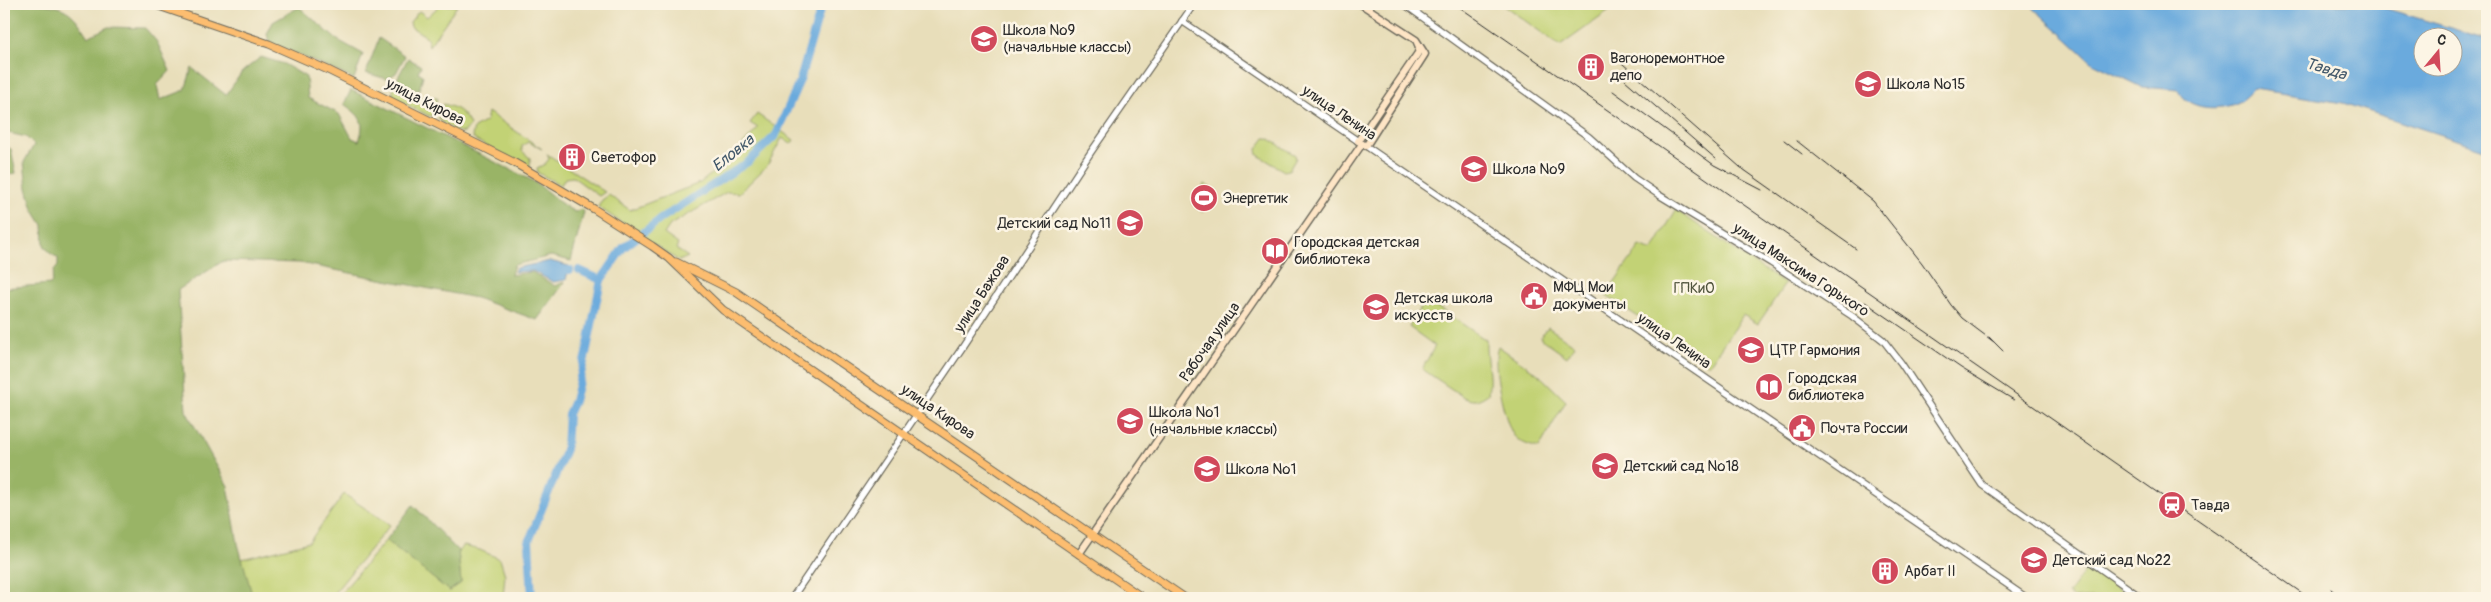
<svg xmlns="http://www.w3.org/2000/svg" width="2491" height="602" font-family="Pangolin,sans-serif">
<style>
.green{fill:#c2d275;stroke:#767e50}
.forest{fill:#99b466;stroke:#627048}
.water{fill:#6aaadd;stroke:#4a6a84;fill-rule:evenodd}
.lines{fill:none;stroke-linecap:round;stroke-linejoin:round}
.river{stroke:#6aaadd;stroke-width:8}
.tertiary-casing{stroke:#6d6a5d;stroke-width:8}
.secondary-casing{stroke:#6d6a5d;stroke-width:9}
.primary-casing{stroke:#6d6a5d;stroke-width:9}
.tertiary{stroke:#fff;stroke-width:5.5}
.secondary{stroke:#fee5c5;stroke-width:6}
.primary{stroke:#fcbd6f;stroke-width:7}
.rail{stroke:#2b2b2b;stroke-width:1}
.labels{text-anchor:middle;dominant-baseline:central;stroke-width:5;stroke-linejoin:round;paint-order:stroke}
.poi-label{font-size:15px;fill:#2b2b2b;stroke:#fcf5e5;text-anchor:start}
.street-label{font-size:15px;fill:#2b2b2b;stroke:#fcf5e5}
.park-label{font-size:15px;fill:#51553e;stroke:#fcf5e5}
.water-label{font-size:16px;font-style:italic;fill:#415769;stroke:#fcf5e5}
</style>
<rect width="100%" height="100%" fill="#fcf5e5"/>
<filter id="ink" filterUnits="userSpaceOnUse"><feTurbulence type="fractalNoise" baseFrequency=".02" numOctaves="2"/><feDisplacementMap in="SourceGraphic" scale="10" xChannelSelector="R" yChannelSelector="G"/><feConvolveMatrix kernelMatrix="1 2 1 2 8 2 1 2 1" color-interpolation-filters="sRGB"/></filter>
<filter id="wash" filterUnits="userSpaceOnUse"><feTurbulence type="fractalNoise" baseFrequency=".0096" numOctaves="4" result="noise"/><feDisplacementMap in="SourceGraphic" scale="20" xChannelSelector="R" yChannelSelector="G"/><feGaussianBlur stdDeviation="1.12" result="paint"/><feColorMatrix in="noise" values="0 0 0 0 0 0 0 0 0 0 0 0 0 0 0 0 0 1.4 0 .05"/><feComposite in="paint" operator="in"/></filter>
<g filter="url(#wash)">
<rect width="100%" height="100%" fill="#e8deba"/>
<g class="green">
<path d="M436,4L457,6L429,46L427,37L411,27L410,22L419,11L427,17L437,8Z"/>
<path d="M1502,4H1619L1560,46Z"/>
<path d="M394,86L424,97L437,98L433,115L429,116L392,97Z"/>
<path d="M443,104C457,107 464,113 470,125L464,133C455,131 441,125 438,116Z"/>
<path d="M488,112L542,149L528,142L522,146V151L530,158V168L475,140L472,136L474,128L486,121Z"/>
<path d="M757,114L794,140L791,144L782,138L767,166L739,193L727,192L670,225L664,234L678,244L676,249L688,257L679,261L598,207L602,200L609,195L630,210L700,183L729,160L758,128L750,123Z"/>
<path d="M1265,138H1268L1295,155L1296,158L1289,170L1284,171L1258,155L1257,149Z"/>
<path d="M547,154L605,192L599,196L573,177L565,178L561,185L538,173L537,168L545,164L549,159Z"/>
<path d="M1205,184L1216,192L1203,212L1192,204Z"/>
<path d="M1676,210L1785,284L1758,324L1743,315L1709,365L1684,345L1682,346L1605,295L1640,246L1652,251Z"/>
<path d="M1427,300L1486,340C1485,362 1492,372 1488,394C1479,400 1475,402 1465,398L1422,369L1435,346L1409,327L1422,305Z"/>
<path d="M1548,327L1575,346L1567,357L1540,338Z"/>
<path d="M1498,346L1538,374L1566,401L1539,448C1531,446 1520,443 1514,436C1504,422 1491,361 1498,346Z"/>
<path d="M344,494L390,525L330,598H251L242,559L309,542Z"/>
<path d="M386,540L449,591L461,583L458,551L464,546L480,550L500,559L505,575L503,598H337Z"/>
<path d="M2088,567L2124,592L2120,598H2074L2068,594Z"/>
</g>
<g class="forest">
<path d="M4,4C25,4 56,0 72,15C79,21 83,30 88,37L108,27L145,28L157,42L170,71L157,85L160,100L185,90L192,68L226,95L242,72L261,57L284,64L306,77L308,98L339,114L352,138L359,141C366,120 360,116 344,104L351,90L533,181C548,191 559,204 575,212L581,209L584,212L571,261L551,256L514,265L511,275L532,272L555,286L565,282L537,320L476,298L300,263L223,261L178,290L186,411L228,486L238,544L253,598H4V288L51,284L54,271L58,266V258L50,253L44,245L43,225L33,209L27,188L24,162L34,145L26,137L4,132Z"/>
<path d="M299,7L336,39L363,54L354,79L269,42L267,34L273,22Z"/>
<path d="M379,38L405,56L396,73L387,79L366,73Z"/>
<path d="M408,58L421,66L418,72L423,75L419,91L396,81Z"/>
<path d="M4,145L11,149L16,173L4,176Z"/>
<path d="M413,505L458,551L461,583L449,591L386,540Z"/>
</g>
<g class="water">
<path d="M2029,4H2371L2487,39V150L2343,103L2254,89C2250,93 2245,99 2239,102C2221,111 2187,111 2179,90L2142,87L2093,63ZM2424,38H2454V68H2424Z"/>
<path d="M550,261L569,266L566,280L553,282L533,271L514,272L516,268Z"/>
</g>
<g class="lines">
<g class="river">
<path d="M567,270H570"/>
<path d="M579,270L601,280"/>
<path d="M532,598L529,541L566,449L568,414L574,401L586,354L601,280L623,248L662,218L748,162L776,135L800,80L822,4"/>
</g>
</g>
</g>
<g filter="url(#ink)">
<g class="lines">
<g class="tertiary-casing">
<g id="tertiary">
<path d="M1404,4L1589,137L1634,178L1659,195L1771,263L1852,316L1883,340L1901,363L1982,485L2142,598"/>
<path d="M1182,21L1358,141"/>
<path d="M1366,146L2027,598"/>
<path d="M792,598L962,348L1091,152L1194,4"/>
</g>
</g>
<g class="secondary-casing">
<g id="secondary">
<path d="M1361,4L1416,40L1425,54L1366,146L1358,141L1418,53L1419,47L1416,40"/>
<path d="M1079,554L1362,144"/>
</g>
</g>
<g class="primary-casing">
<g id="primary">
<path d="M153,4L269,44L328,70L513,162L594,209L652,246L669,258L723,310L1143,598"/>
<path d="M676,262L736,292L1185,598"/>
</g>
</g>
<use href="#tertiary" class="tertiary"/>
<use href="#secondary" class="secondary"/>
<use href="#primary" class="primary"/>
<g class="rail">
<path d="M1455,4L2309,598"/>
<path d="M1615,57L1740,167L1856,249"/>
<path d="M1625,80L1716,159"/>
<path d="M1613,91L1714,165L1762,190"/>
<path d="M1784,140L1802,154"/>
<path d="M1797,141L1873,201L1922,263L1951,305L1962,318L1994,342"/>
<path d="M1865,302L1961,368L2014,400"/>
<path d="M1989,337L2003,351"/>
<path d="M2331,589L2341,598"/>
</g>
</g>
</g>
<defs>
<g id="school-disc" transform="scale(1.4375)"><circle r="9.5" fill="#d1495b" stroke="#fcf5e5"/><path d="M0-5L7-2L0 1L-7-2ZM-4 1L0 2.5L4 1V4Q0 6-4 4Z" fill="#fff"/></g>
<g id="building-disc" transform="scale(1.4375)"><circle r="9.5" fill="#d1495b" stroke="#fcf5e5"/><path d="M-4-6H4V6H1V3H-1V6H-4ZM-2.5-4.3h1.7v1.8h-1.7ZM.8-4.3h1.7v1.8H.8ZM-2.5-1h1.7V.8h-1.7ZM.8-1h1.7V.8H.8Z" fill="#fff"/></g>
<g id="stadium-disc" transform="scale(1.4375)"><circle r="9.5" fill="#d1495b" stroke="#fcf5e5"/><path d="M0-5a6.5 5 0 1 0 0 10a6.5 5 0 1 0 0-10ZM-3.5-1.8h7v3.6h-7Z" fill="#fff"/></g>
<g id="library-disc" transform="scale(1.4375)"><circle r="9.5" fill="#d1495b" stroke="#fcf5e5"/><path d="M-6-4Q-3-5.5-.7-3.5V5Q-3 3-6 4ZM6-4Q3-5.5 .7-3.5V5Q3 3 6 4Z" fill="#fff"/></g>
<g id="civic-disc" transform="scale(1.4375)"><circle r="9.5" fill="#d1495b" stroke="#fcf5e5"/><path d="M-.6-6.5H3V-4.5H.6V-3L4-1V1h2V6H-6V1h2V-1L-.6-3ZM-1.2 2.5V6h2.4V2.5Z" fill="#fff"/></g>
<g id="station-disc" transform="scale(1.4375)"><circle r="9.5" fill="#d1495b" stroke="#fcf5e5"/><path d="M-3-6H3Q5-6 5-4V2Q5 4 3 4L4.5 6H3L1.5 4h-3L-3 6H-4.5L-3 4Q-5 4-5 2V-4Q-5-6-3-6ZM-3.5-4v3h7v-3ZM-3.5 1v1.5H-2V1ZM2 1v1.5H3.5V1Z" fill="#fff"/></g>
</defs>
<g fill-rule="evenodd">
<use href="#school-disc" x="984" y="39"/>
<use href="#building-disc" x="1591" y="67"/>
<use href="#school-disc" x="1868" y="84"/>
<use href="#building-disc" x="572" y="157"/>
<use href="#school-disc" x="1474" y="169"/>
<use href="#stadium-disc" x="1204" y="198"/>
<use href="#school-disc" x="1130" y="223"/>
<use href="#library-disc" x="1275" y="251"/>
<use href="#civic-disc" x="1534" y="296"/>
<use href="#school-disc" x="1376" y="307"/>
<use href="#school-disc" x="1751" y="350"/>
<use href="#library-disc" x="1769" y="387"/>
<use href="#school-disc" x="1130" y="421"/>
<use href="#civic-disc" x="1802" y="428"/>
<use href="#school-disc" x="1605" y="466"/>
<use href="#school-disc" x="1207" y="469"/>
<use href="#station-disc" x="2172" y="505"/>
<use href="#school-disc" x="2034" y="560"/>
<use href="#building-disc" x="1885" y="571"/>
</g>
<g class="labels">
<g class="poi-label">
<text x="1003" y="30">Школа №9<tspan x="1003" dy="17">(начальные классы)</tspan></text>
<text x="1610" y="58">Вагоноремонтное<tspan x="1610" dy="17">депо</tspan></text>
<text x="1887" y="84">Школа №15</text>
<text x="591" y="157">Светофор</text>
<text x="1493" y="169">Школа №9</text>
<text x="1223" y="198">Энергетик</text>
<text x="1111" y="223" text-anchor="end">Детский сад №11</text>
<text x="1294" y="242">Городская детская<tspan x="1294" dy="17">библиотека</tspan></text>
<text x="1553" y="287">МФЦ Мои<tspan x="1553" dy="17">документы</tspan></text>
<text x="1395" y="298">Детская школа<tspan x="1395" dy="17">искусств</tspan></text>
<text x="1770" y="350">ЦТР Гармония</text>
<text x="1788" y="378">Городская<tspan x="1788" dy="17">библиотека</tspan></text>
<text x="1149" y="412">Школа №1<tspan x="1149" dy="17">(начальные классы)</tspan></text>
<text x="1821" y="428">Почта России</text>
<text x="1624" y="466">Детский сад №18</text>
<text x="1226" y="469">Школа №1</text>
<text x="2191" y="505">Тавда</text>
<text x="2053" y="560">Детский сад №22</text>
<text x="1904" y="571">Арбат II</text>
</g>
<g class="street-label">
<text transform="translate(425 102) rotate(27)">улица Кирова</text>
<text transform="translate(1339 113) rotate(34)">улица Ленина</text>
<text transform="translate(1801 270) rotate(33)">улица Максима Горького</text>
<text transform="translate(982 294) rotate(-57)">улица Бажова</text>
<text transform="translate(1674 341) rotate(35)">улица Ленина</text>
<text transform="translate(1210 342) rotate(-55)">Рабочая улица</text>
<text transform="translate(938 412) rotate(34)">улица Кирова</text>
</g>
<g class="park-label">
<text x="1694" y="288">ГПКиО</text>
</g>
<g class="water-label">
<text transform="translate(2326 69) rotate(17)">Тавда</text>
<text transform="translate(733 153) rotate(-39)">Еловка</text>
</g>
</g>
<rect width="2491" height="602" fill="none" stroke="#fcf5e5" stroke-width="20"/>
<g transform="translate(2438 52) rotate(18)"><circle r="24" fill="#fcf5e5" stroke="#a8a49b"/>
<path d="M0-4L9 19L0 12L-9 19Z" fill="#d1495b"/>
<text y="-8" font-size="14" font-weight="bold" text-anchor="middle" fill="#2b2b2b">С</text>
</g>
</svg>
